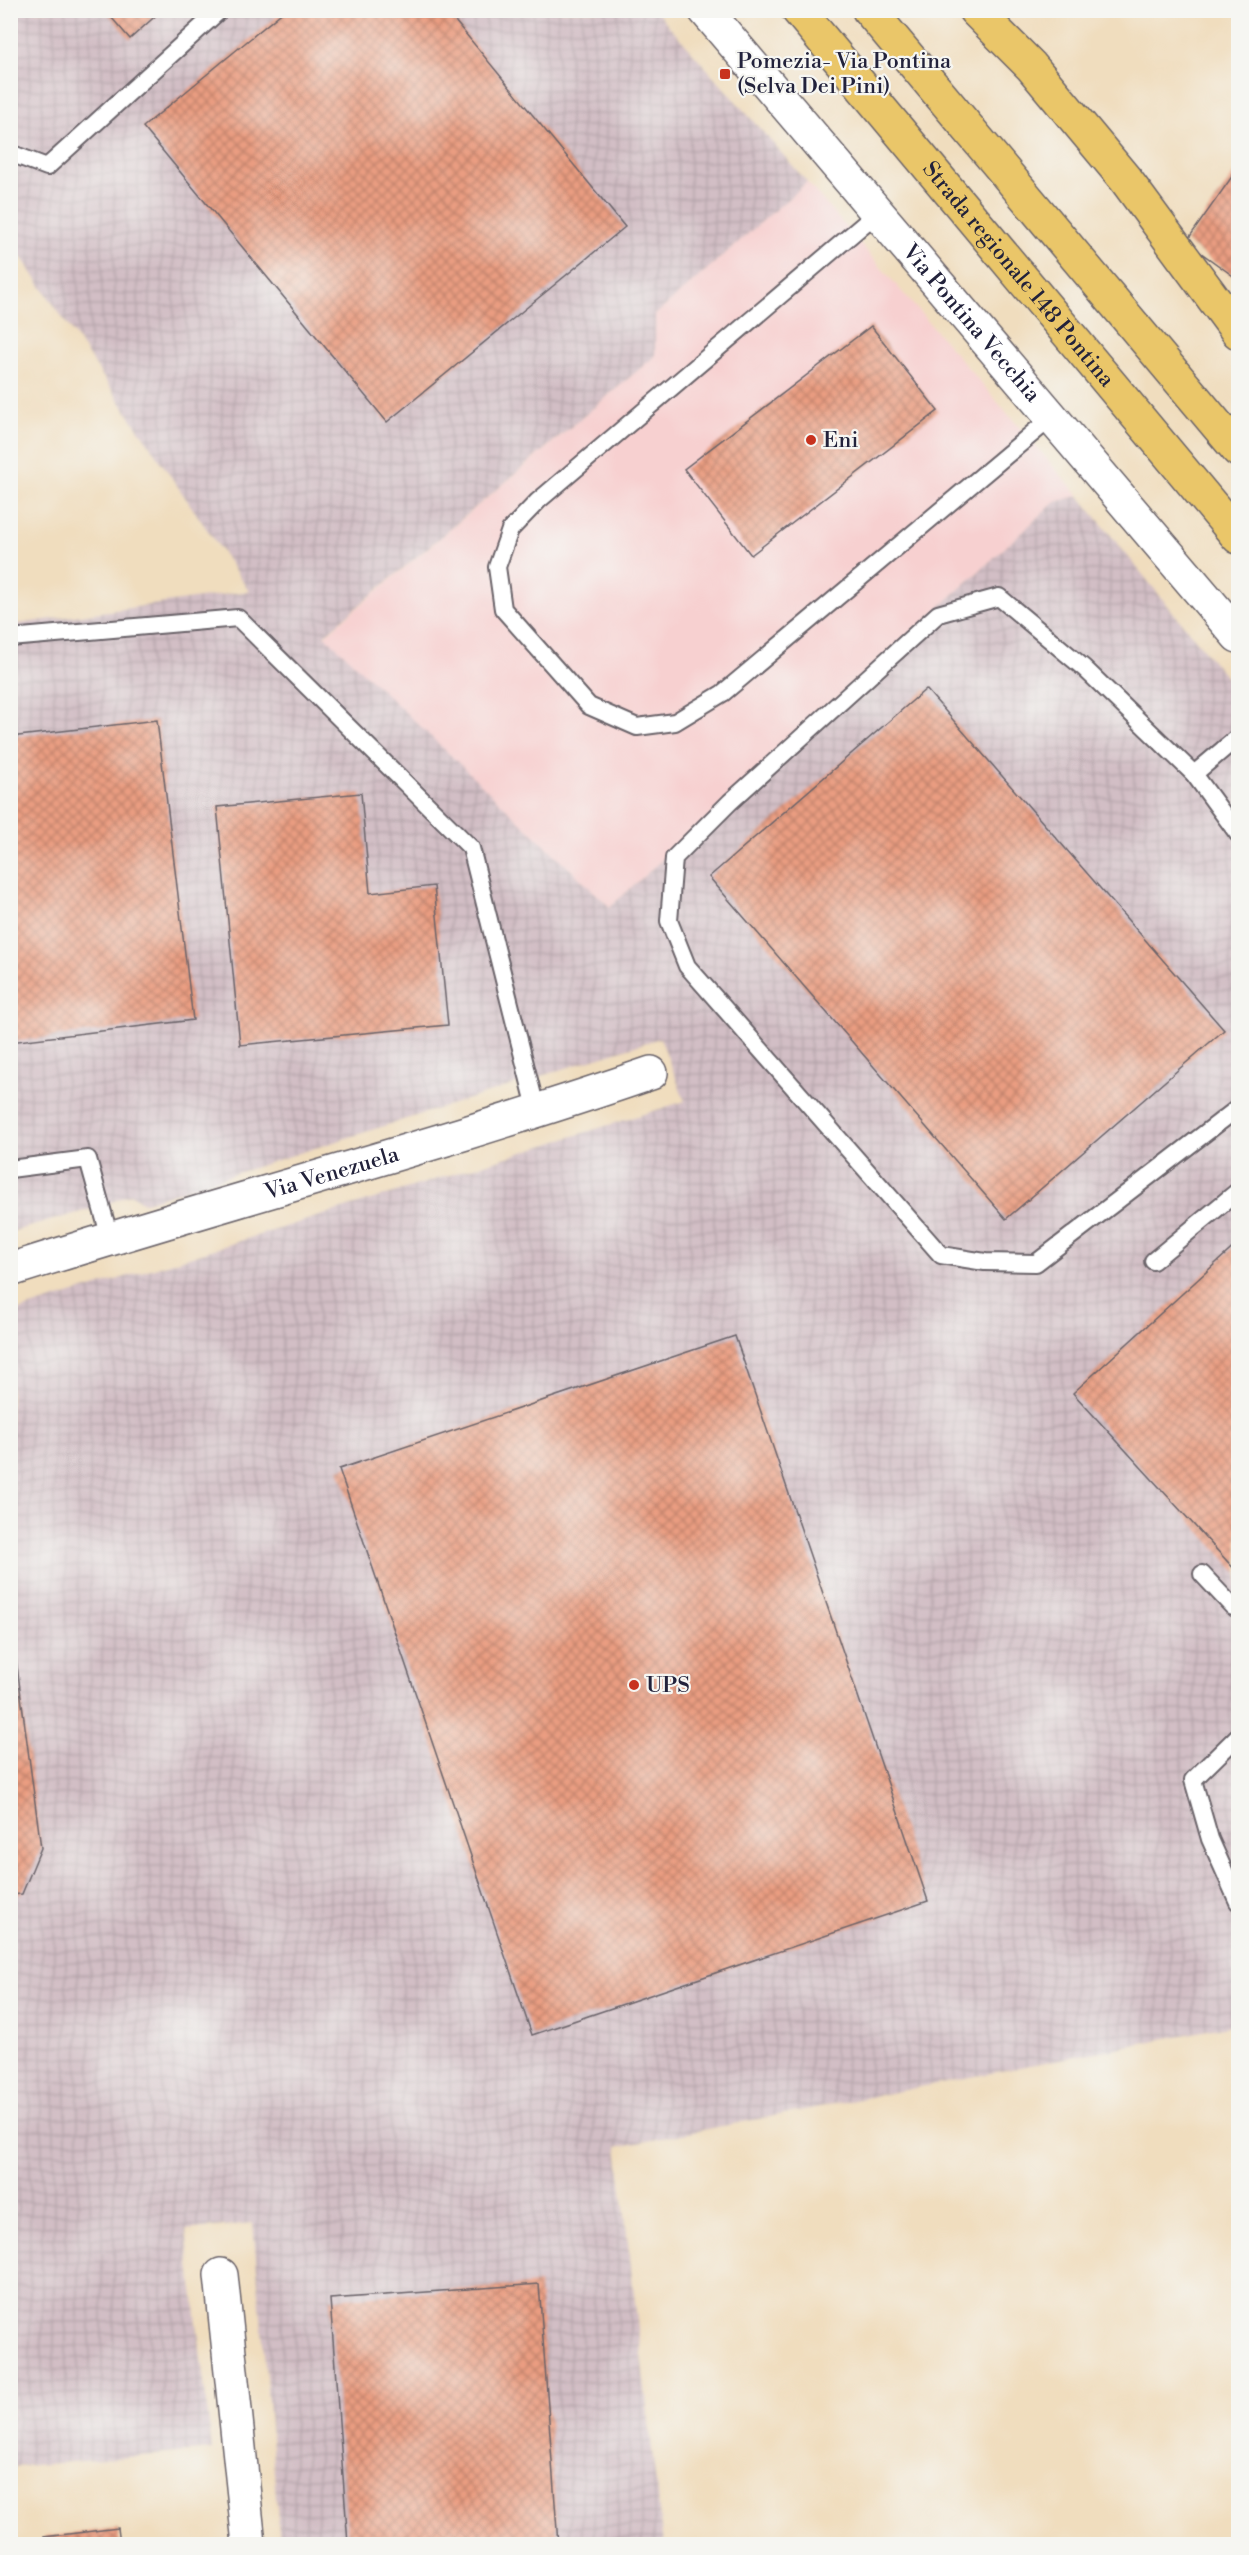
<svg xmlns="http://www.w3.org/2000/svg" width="1249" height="2555" font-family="'Libre Bodoni',serif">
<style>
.built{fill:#f7d0d0}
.industrial{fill:url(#industrial-grid)}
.building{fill:url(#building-cross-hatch)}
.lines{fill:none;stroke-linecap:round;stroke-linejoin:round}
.service-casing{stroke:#6a6369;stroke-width:20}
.minor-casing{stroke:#6a6369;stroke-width:36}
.tertiary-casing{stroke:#6a6369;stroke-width:36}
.trunk-casing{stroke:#6a6369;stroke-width:36}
.service{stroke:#fff;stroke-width:16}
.minor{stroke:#fff;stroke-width:33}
.tertiary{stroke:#fff;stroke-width:33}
.trunk{stroke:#eac669;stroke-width:33}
.poi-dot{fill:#c8321e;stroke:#f6f6f2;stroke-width:2}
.labels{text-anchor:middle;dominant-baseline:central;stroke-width:4.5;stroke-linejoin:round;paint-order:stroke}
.poi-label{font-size:22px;fill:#22223b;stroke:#f6f6f2;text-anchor:start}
.street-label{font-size:22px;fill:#22223b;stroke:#f6f6f2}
</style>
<defs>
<pattern id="industrial-grid" width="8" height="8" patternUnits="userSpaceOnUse" patternTransform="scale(1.5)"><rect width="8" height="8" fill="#d2bec5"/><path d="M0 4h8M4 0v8" fill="none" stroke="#b4a3aa"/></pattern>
<pattern id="building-cross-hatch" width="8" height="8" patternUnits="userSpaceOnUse" patternTransform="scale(1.5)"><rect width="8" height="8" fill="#ea9d81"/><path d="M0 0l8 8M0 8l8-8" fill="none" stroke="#bd806b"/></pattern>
</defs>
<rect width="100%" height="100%" fill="#f6f6f2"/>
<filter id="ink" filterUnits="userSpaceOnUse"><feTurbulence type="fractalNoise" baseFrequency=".0167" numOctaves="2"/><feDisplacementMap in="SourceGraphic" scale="12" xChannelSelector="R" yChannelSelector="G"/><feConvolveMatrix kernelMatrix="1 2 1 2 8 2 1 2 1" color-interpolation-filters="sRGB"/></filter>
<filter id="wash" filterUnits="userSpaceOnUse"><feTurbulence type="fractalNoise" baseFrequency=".008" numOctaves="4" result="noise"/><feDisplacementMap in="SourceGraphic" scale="24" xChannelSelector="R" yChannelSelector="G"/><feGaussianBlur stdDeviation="1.35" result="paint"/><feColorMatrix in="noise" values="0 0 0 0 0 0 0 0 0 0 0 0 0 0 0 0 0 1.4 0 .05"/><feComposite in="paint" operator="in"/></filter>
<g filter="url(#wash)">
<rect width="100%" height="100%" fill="#f0ddbe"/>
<path class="built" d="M807,182L1079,496L1055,502L610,907L324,636L655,356V315Z"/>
<path class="industrial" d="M11,11H656L807,182L655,315V356L324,635L610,907L1055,502L1079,496L1238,692V2024L617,2147L663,2544H280L253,2223L186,2230L212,2450L11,2467V1313L685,1101L660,1038L143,1203L131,1194L102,1206L11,1232L15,1241L11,1243L10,625L249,591L11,242Z"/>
<g id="blocks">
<g class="building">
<path d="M105,10H162L130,39Z"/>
<path d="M285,10H446L625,227L387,422L143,127Z"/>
<path d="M1238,168V275L1236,278L1186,242Z"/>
<path d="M871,326L938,411L751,555L684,469Z"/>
<path d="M926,689L1224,1030L1006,1219L709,877Z"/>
<path d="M157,720L193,1020L10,1042V737Z"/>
<path d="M361,793L370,893L434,886L448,1025L240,1045L217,807Z"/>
<path d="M1238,1243V1573L1073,1393Z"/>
<path d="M735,1336L928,1901L532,2035L339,1469Z"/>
<path d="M10,1613L41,1848L22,1894L10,1895Z"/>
<path d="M539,2284L558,2544H348L330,2299Z"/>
<path d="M118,2528L120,2544H45L44,2537Z"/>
</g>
</g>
</g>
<g filter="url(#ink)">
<use href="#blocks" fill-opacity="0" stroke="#6a6369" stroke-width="1.5"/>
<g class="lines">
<g class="service-casing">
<g id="service">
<path d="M10,153L47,167L220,10"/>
<path d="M877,213L538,501L510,530L497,567L503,609L589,706L637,727L675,722L723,693L1052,417"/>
<path d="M10,638L238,618L471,848L537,1112"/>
<path d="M1194,774L1238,737"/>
<path d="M1238,834L1194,774L1084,668L999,597L938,614L730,802L674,858L669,921L687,966L941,1255L985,1262L1036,1263L1238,1108"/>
<path d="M10,1169L88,1159L110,1238"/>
<path d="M1153,1261L1238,1191"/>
<path d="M1202,1574L1233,1607L1238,1608"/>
<path d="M1238,1736L1193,1780L1210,1839L1238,1902"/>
</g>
</g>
<g class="minor-casing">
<g id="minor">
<path id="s1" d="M10,1270C223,1202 439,1146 651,1073"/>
<path d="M221,2275L249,2544"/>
</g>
</g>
<g class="tertiary-casing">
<g id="tertiary">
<path id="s2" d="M705,10L1238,636"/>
</g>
</g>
<g class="trunk-casing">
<g id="trunk">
<path id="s3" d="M798,10L1238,537"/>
<path d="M869,10L1238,450"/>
<path d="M975,10L1031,66L1126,180L1238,332"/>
</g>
</g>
<use href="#service" class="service"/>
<use href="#minor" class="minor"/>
<use href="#tertiary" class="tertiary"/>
<use href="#trunk" class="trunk"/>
</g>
</g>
<g class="poi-dot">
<rect x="719" y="68" width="12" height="12" rx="3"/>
<circle cx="811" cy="440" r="6"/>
<circle cx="634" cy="1685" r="6"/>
</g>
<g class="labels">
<g class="poi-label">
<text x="737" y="61">Pomezia- Via Pontina<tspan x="737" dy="25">(Selva Dei Pini)</tspan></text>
<text x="823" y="440">Eni</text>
<text x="646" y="1685">UPS</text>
</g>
<g class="street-label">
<text stroke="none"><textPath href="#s3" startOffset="344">Strada regionale 148 Pontina</textPath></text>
<text stroke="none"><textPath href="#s2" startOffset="411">Via Pontina Vecchia</textPath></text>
<text stroke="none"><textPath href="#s1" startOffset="336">Via Venezuela</textPath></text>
</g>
</g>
<rect width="1249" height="2555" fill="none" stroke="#f6f6f2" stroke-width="36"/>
</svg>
